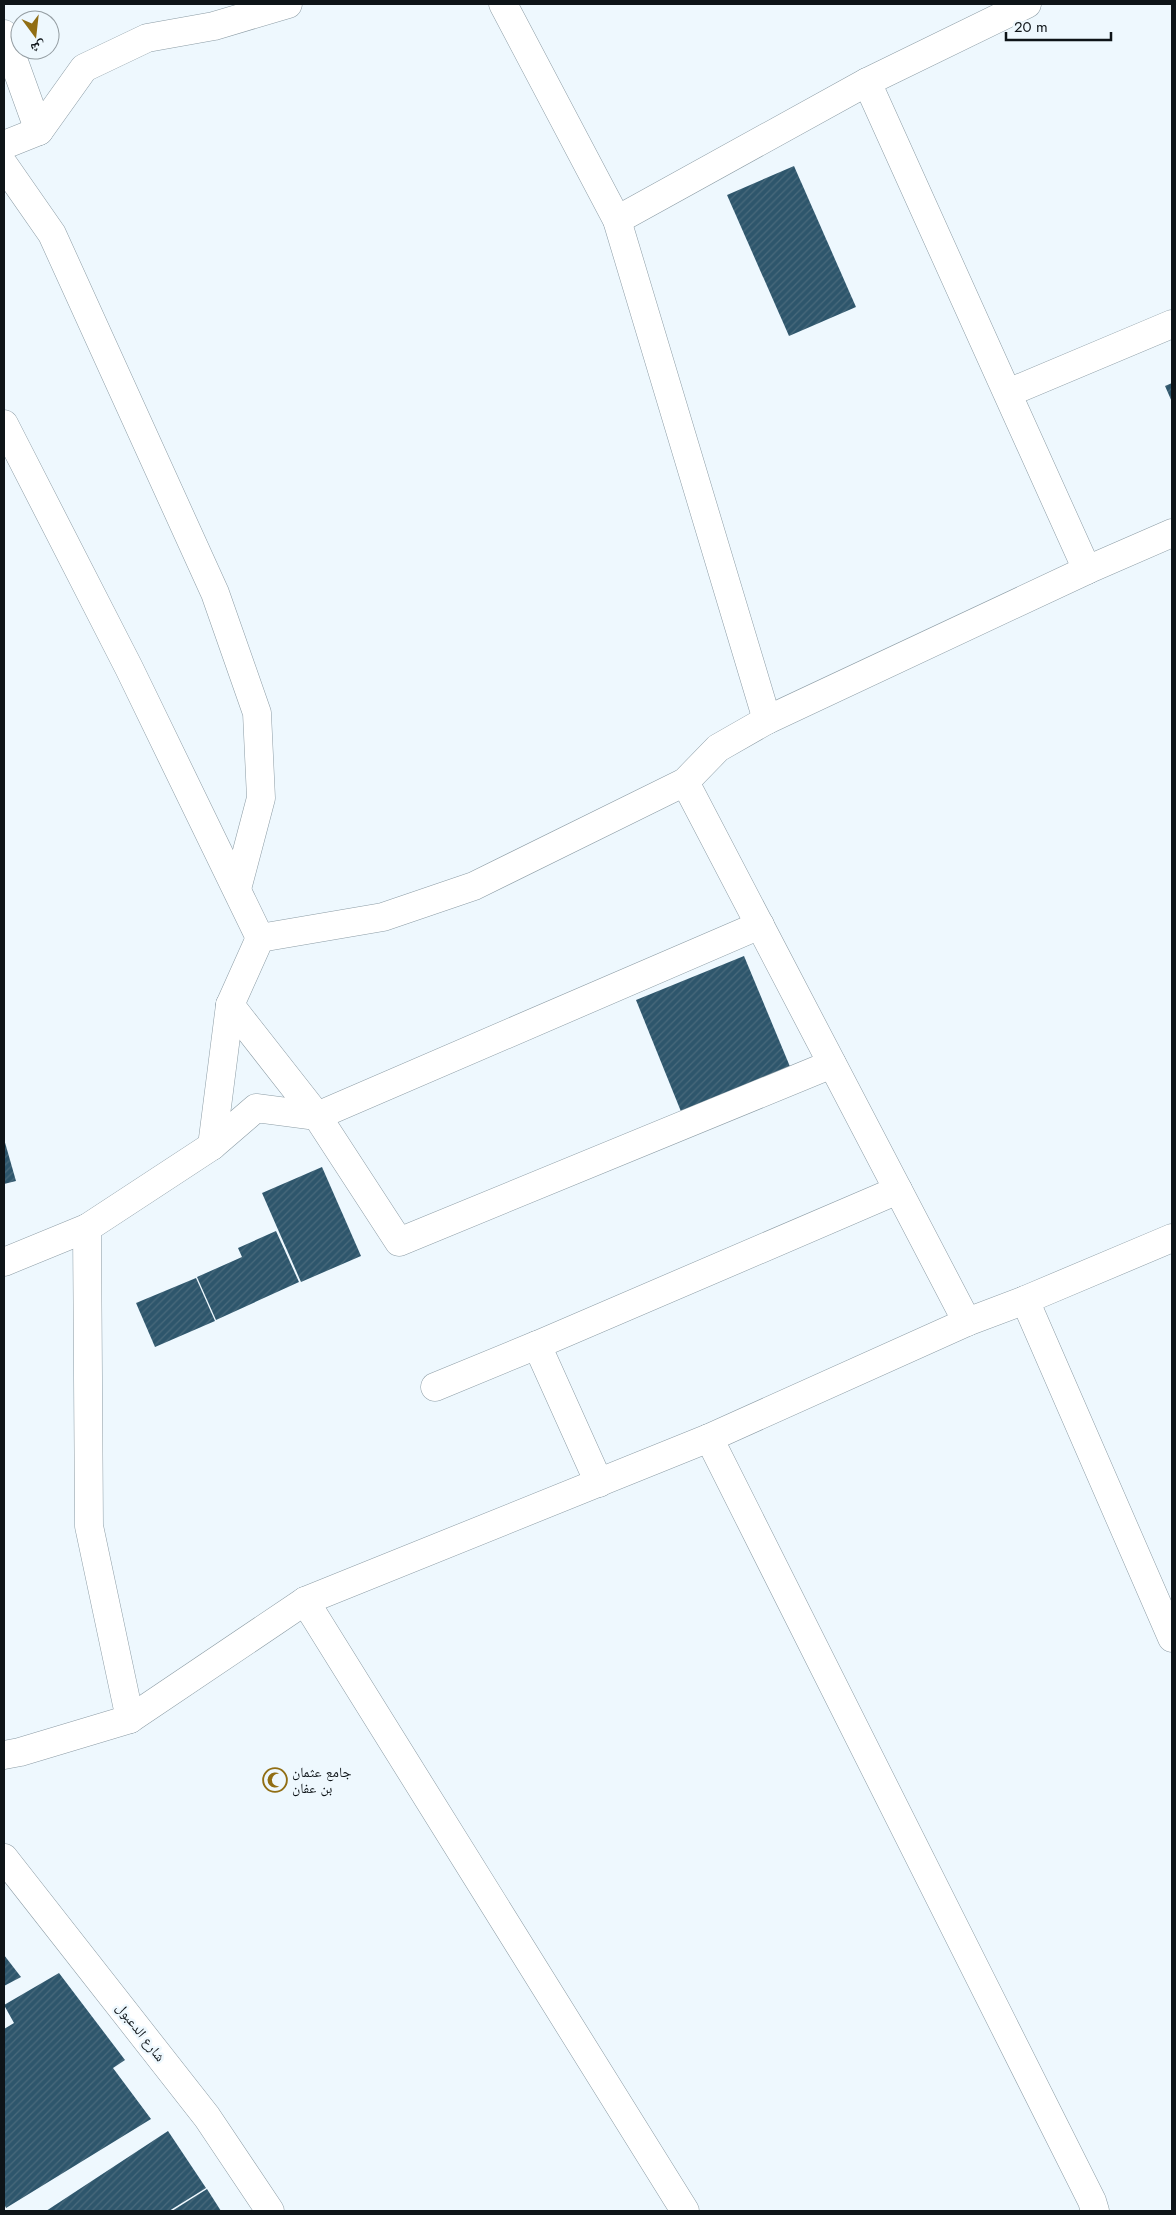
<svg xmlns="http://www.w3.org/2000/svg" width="1176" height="2215" font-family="Jost,'Noto Naskh Arabic',sans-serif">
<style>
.building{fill:url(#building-hatch)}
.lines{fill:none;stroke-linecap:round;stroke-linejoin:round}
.minor-casing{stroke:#8c9ca5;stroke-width:29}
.minor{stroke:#fff;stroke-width:28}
.labels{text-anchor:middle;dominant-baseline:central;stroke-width:5;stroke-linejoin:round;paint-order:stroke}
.poi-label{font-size:14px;fill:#0e1418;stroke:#eef8fe;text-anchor:start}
.street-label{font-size:14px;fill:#0e1418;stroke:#eef8fe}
</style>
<defs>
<pattern id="building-hatch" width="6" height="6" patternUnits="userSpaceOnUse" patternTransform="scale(1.25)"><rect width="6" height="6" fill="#2e566c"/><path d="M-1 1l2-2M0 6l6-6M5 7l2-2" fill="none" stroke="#496a7c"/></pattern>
</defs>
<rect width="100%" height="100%" fill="#eef8fe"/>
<g class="building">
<path d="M794,166L856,307L789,336L727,195Z"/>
<path d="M1172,383V402L1165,386Z"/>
<path d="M744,956L791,1069L682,1114L636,1000Z"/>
<path d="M4,1139L16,1181L4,1184Z"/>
<path d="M322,1167L361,1256L301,1282L262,1193Z"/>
<path d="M276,1231L299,1282L216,1320L197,1277L242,1257L238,1248Z"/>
<path d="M196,1278L215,1321L155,1347L136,1303Z"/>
<path d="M4,1955L21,1977L4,1986Z"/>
<path d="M59,1973L125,2060L113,2068L151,2119L6,2208L4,2204V2029L14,2023L4,2005Z"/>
<path d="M168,2131L206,2188L169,2211H46Z"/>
<path d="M207,2189L221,2211H172Z"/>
</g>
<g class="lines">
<g class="minor-casing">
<g id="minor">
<path d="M503,4L617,220L767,720"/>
<path d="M4,34L39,131"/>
<path d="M867,82L1087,570"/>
<path d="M4,145L39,131L84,68L147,38L214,26L288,4"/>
<path d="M4,165L52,234L215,593L257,713L261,798L237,889"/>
<path d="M617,220L867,82L1027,4"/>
<path d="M1008,393L1172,324"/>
<path d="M4,424L129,668L260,938"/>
<path d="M685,782L967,1322"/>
<path d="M230,1005L317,1116L760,925"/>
<path d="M212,1146L256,1108L317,1116L399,1242L832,1064"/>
<path d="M4,1262L87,1228"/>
<path d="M1025,1300L1172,1638"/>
<path d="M435,1387L537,1345"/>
<path d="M709,1438L1092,2201L1095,2211"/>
<path d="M599,1483L537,1345L898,1190"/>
<path d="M305,1601L685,2211"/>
<path d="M130,1719L89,1526L87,1228L212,1146L230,1005L260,938L383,917L474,886L685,782L718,748L767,720L1087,570L1172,533"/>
<path d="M4,1755L20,1752L130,1719L305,1601L709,1438L967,1322L1025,1300L1172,1238"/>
<path d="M4,1858L207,2117L270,2211"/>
</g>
</g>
<use href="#minor" class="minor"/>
</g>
<defs>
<g id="mosque-ring" transform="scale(1.25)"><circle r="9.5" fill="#eef8fe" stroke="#916e14" stroke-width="1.5"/><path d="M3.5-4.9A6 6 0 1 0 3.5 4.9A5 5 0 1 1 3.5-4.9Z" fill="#916e14"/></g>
</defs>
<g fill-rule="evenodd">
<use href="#mosque-ring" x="275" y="1780"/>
</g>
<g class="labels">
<g class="poi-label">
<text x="292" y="1772">جامع عثمان<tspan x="292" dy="16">بن عفان</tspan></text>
</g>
<g class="street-label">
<text transform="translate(141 2032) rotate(52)">شارع الدعبول</text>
</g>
</g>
<rect width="1176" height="2215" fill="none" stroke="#0e1418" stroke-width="10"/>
<g transform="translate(35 35) rotate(165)"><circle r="24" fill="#eef8fe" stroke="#949da2"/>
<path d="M0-4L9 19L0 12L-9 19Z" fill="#916e14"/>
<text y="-8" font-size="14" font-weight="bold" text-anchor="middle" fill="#0e1418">ش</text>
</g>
<path d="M1006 32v8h105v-8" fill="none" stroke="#0e1418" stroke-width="2.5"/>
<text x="1014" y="32" font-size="15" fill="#0e1418" stroke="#eef8fe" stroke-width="4" paint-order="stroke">20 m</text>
</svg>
